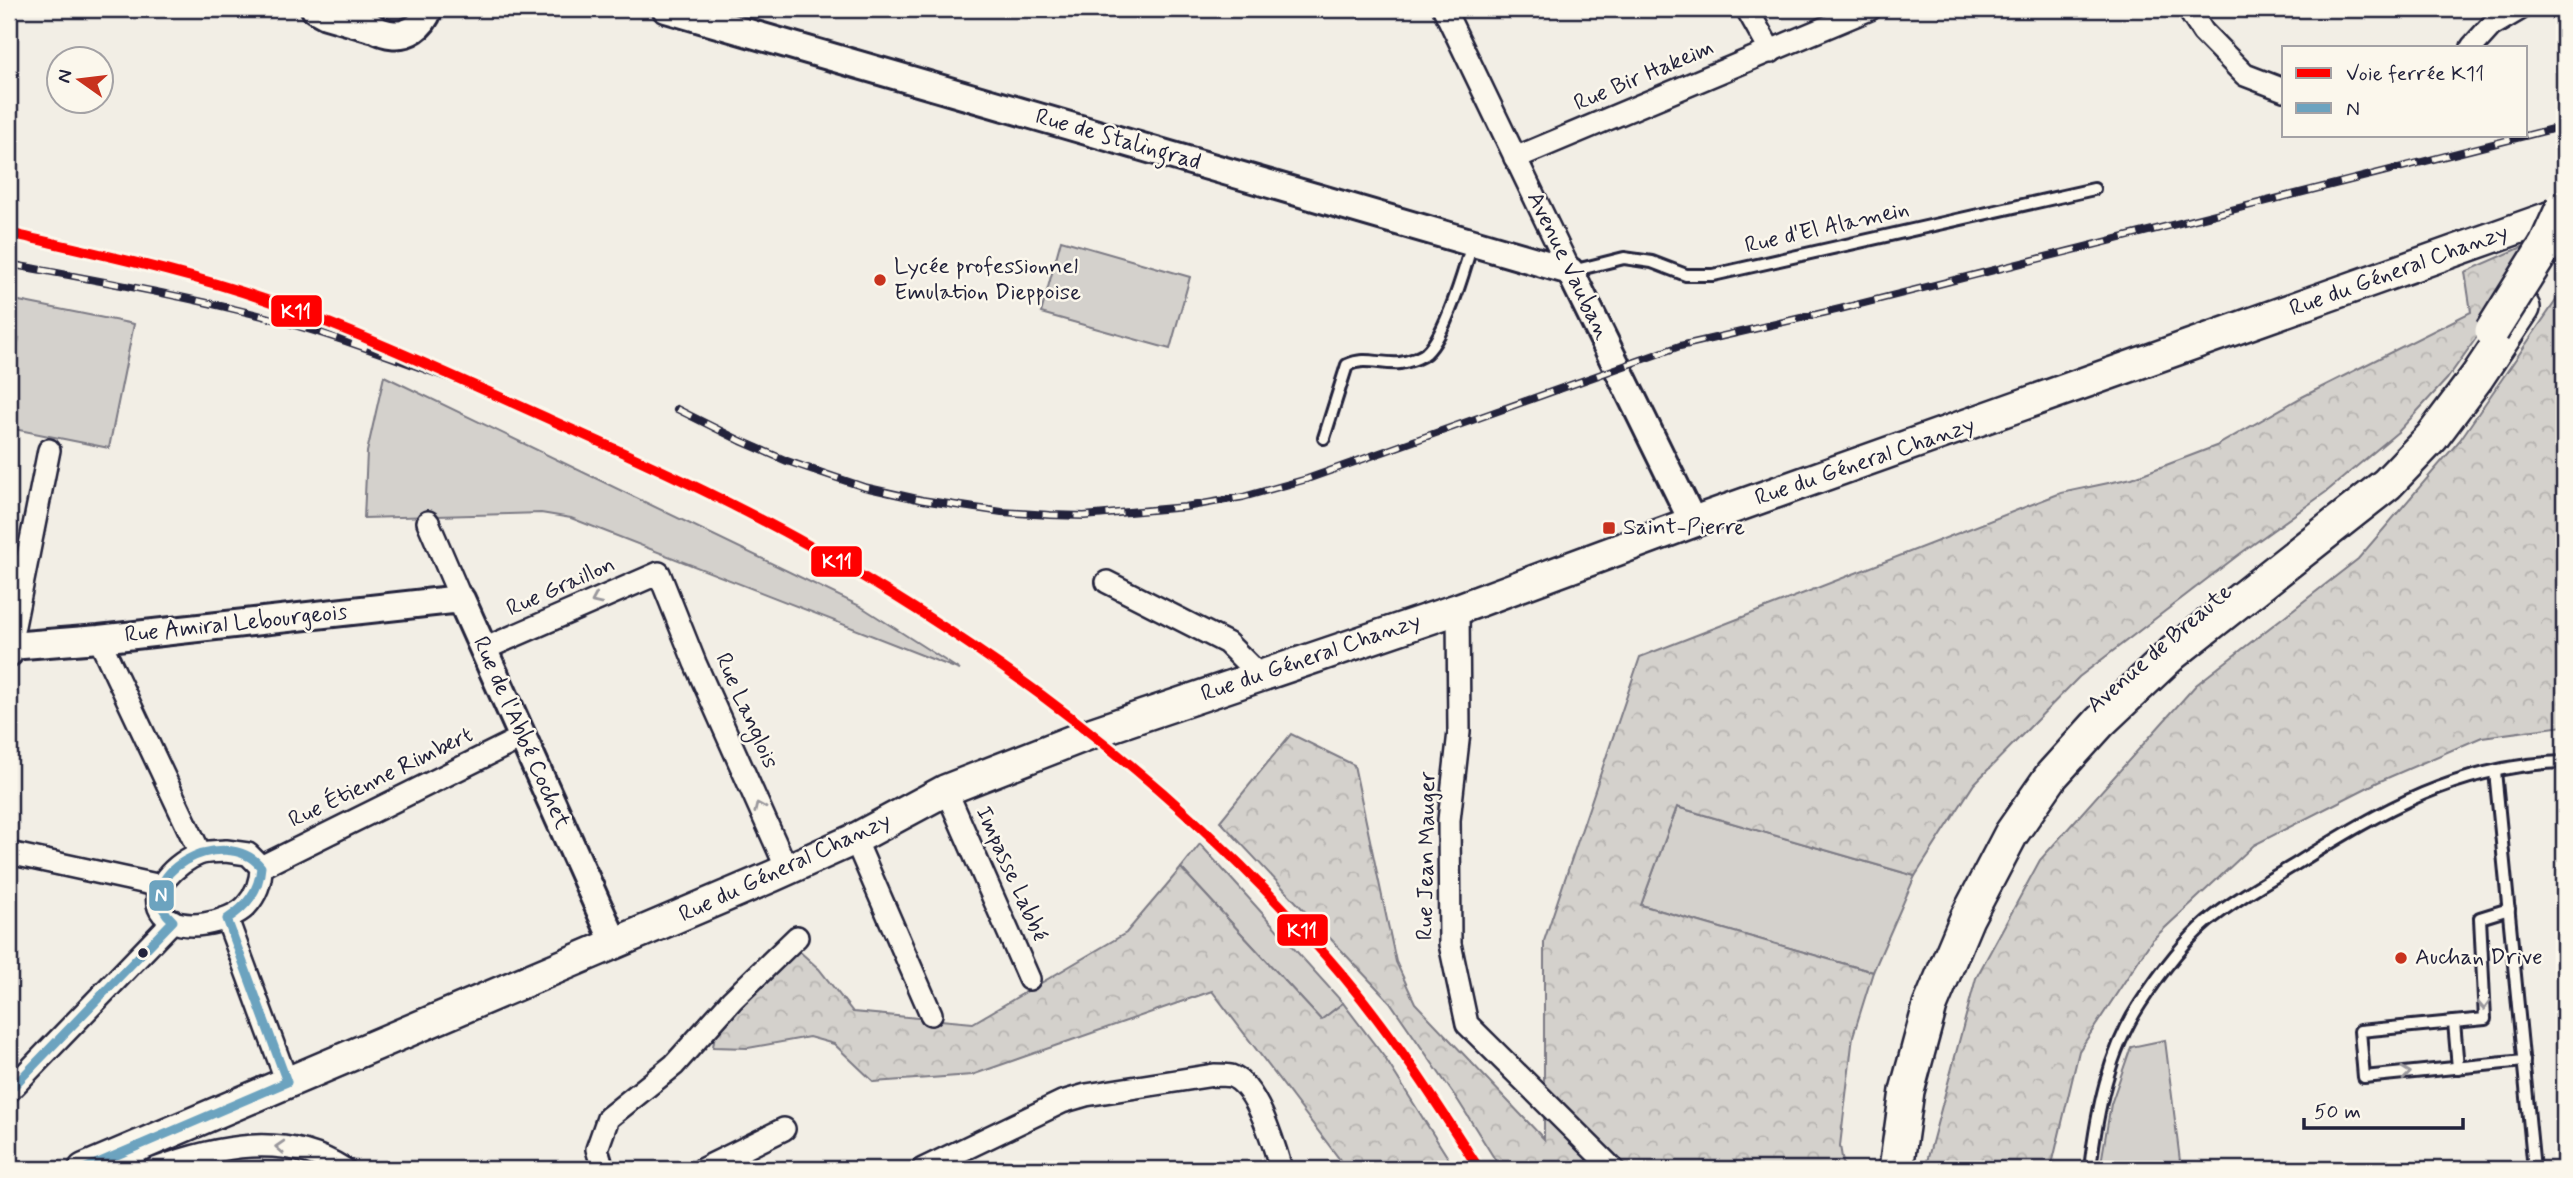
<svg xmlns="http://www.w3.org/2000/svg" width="2573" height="1178" font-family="Mynerve,sans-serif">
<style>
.green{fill:#d4d1cc;stroke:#7b7a84;stroke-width:2}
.forest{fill:url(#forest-crowns);stroke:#7b7a84;stroke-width:2}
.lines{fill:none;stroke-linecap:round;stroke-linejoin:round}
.service-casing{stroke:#22223b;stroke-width:16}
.minor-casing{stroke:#22223b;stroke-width:26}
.tertiary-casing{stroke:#22223b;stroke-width:32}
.secondary-casing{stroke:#22223b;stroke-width:35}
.primary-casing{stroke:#22223b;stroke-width:38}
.service{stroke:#fbf7ec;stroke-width:10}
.minor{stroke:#fbf7ec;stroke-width:21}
.tertiary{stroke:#fbf7ec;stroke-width:26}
.secondary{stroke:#fbf7ec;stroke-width:30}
.primary{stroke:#fbf7ec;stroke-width:33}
.rail-casing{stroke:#22223b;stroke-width:8}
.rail{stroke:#fbf7ec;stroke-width:5;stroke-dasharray:16;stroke-linecap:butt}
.primary-bridge-casing{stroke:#22223b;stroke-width:38;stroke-linecap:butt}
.primary-bridge{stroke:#fbf7ec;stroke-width:33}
.bus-1-casing{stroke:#fbf7ec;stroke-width:14}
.bus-1{stroke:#6ca3bf;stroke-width:9}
.rail-1-casing{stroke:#fbf7ec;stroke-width:16}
.rail-1{stroke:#f00;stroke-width:10}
.oneway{stroke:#99979c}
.poi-dot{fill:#c8321e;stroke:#fbf7ec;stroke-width:2.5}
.bus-dot{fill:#22223b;stroke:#fbf7ec;stroke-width:2.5}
.labels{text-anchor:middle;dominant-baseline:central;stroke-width:5;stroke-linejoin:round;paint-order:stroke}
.street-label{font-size:23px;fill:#22223b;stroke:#fbf7ec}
.poi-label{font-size:23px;fill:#22223b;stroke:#fbf7ec;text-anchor:start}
.line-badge{stroke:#fbf7ec;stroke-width:2.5}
.badge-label{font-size:19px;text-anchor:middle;font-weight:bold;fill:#fff}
</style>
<defs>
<pattern id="forest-crowns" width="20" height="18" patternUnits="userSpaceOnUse" patternTransform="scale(1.75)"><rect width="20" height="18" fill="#d4d1cc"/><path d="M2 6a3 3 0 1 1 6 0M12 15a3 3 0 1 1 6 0" fill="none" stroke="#b6b3b0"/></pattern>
</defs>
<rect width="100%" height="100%" fill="#f2eee5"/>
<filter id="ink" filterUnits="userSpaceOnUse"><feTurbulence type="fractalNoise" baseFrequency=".0143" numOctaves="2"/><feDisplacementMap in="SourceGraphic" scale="14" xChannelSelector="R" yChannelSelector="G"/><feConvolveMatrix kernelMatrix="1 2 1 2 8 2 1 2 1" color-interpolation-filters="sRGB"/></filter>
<g filter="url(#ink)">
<g class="green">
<path d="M1061,240L1190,277L1170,349L1041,313Z"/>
<path d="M9,299L134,324L109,448L9,428V386L19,338L9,335Z"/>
<path d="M384,376L860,606L960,670L571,518L541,513L364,518L367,452Z"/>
<path d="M1677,807L1915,876L1873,972L1641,905Z"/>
<path d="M1200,844L1343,1003L1321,1020L1181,868Z"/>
<path d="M2165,1040L2181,1169H2100L2111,1104L2131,1047Z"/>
</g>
<g class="forest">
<path d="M2536,241L2489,320L2447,379L2399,431L2326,492L2237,556L2079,677L1974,784L1915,876L1677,807L1641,905L1873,972L1853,1036L1840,1146L1844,1169H1501L1459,1102L1390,1002L1220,821L1291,734L1354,765L1396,962L1415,1003L1544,1139V941L1640,657L2061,493L2132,478L2216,446L2302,397L2471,312L2465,272Z"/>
<path d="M2564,289V726L2482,737L2378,782L2254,845L2152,940L2079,1051L2051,1169H1925L1976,978L2040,860L2196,685L2358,559L2460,440Z"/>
<path d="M1181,868L1321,1020L1343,1003L1385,1058L1455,1169H1347L1212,991L972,1075L874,1082L834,1044L809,1037L748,1048L713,1047L720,999L788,941L819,969L853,1012L973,1023L1126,933Z"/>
</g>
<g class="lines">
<g class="service-casing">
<g id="service">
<path d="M1572,271L1624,258L1652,262L1686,275H1713L2094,189"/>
<path d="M1324,438L1347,365C1365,356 1381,365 1400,363C1407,362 1420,358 1426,353C1445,336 1465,269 1472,243"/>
<path d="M9,559L27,563"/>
<path d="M2495,771L2534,1169"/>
<path d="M2509,909L2480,918L2485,1019L2360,1031L2364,1077L2524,1061"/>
<path d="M2454,1022L2458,1068"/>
<path d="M2090,1169C2097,1111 2108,1053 2140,1004C2159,975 2181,944 2207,922C2234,900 2266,882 2296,864C2382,810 2459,765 2564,762"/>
</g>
</g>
<g class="minor-casing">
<g id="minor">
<path d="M1444,9L1570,271"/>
<path d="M1747,9L1771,52"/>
<path d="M2188,9L2203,32L2245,75L2284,90"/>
<path d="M2472,47L2491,26L2520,9"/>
<path d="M1515,158L1870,9"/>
<path d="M428,522L461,599"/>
<path d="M1107,582L1227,643L1260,676"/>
<path d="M1458,609L1459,732L1449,820L1450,944L1467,1024L1613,1169"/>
<path d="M99,639L200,853"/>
<path d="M10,646L49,450"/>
<path d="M484,649L659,573L695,663L787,869"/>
<path d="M946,790L1029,979"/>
<path d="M855,839L931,1014"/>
<path d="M226,851L248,854L261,867C261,882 257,894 246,906C231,922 179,935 163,914C144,891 179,861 199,854C207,851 217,852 226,851Z"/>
<path d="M9,853L161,886"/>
<path d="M261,867L523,737"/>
<path d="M227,919L287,1082"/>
<path d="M9,1091L173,921"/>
<path d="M155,1169C217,1146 285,1131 344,1169"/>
<path d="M603,1169L597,1149L608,1118L674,1065L732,1000L797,937"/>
<path d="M703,1169L784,1129"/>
<path d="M923,1169L1062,1102L1086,1095L1214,1075C1219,1075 1226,1075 1231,1076C1257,1085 1274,1145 1281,1169"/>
</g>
</g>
<g class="tertiary-casing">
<g id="tertiary">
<path d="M315,9L326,15L371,28"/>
<path d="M356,9C373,40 415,46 429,9"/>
<path d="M666,9L1570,271L1693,522"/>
<path d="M9,653L10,646L99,639L461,599L615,944"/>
</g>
</g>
<g class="secondary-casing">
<path id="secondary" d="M84,1169L773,876L855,839L946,790L1092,733L1458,609L1693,522L2564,212"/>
</g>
<g class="primary-casing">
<path id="primary" d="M1896,1169L1907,1091L1930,1006L1967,918L2011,834L2052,775L2100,722L2173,653L2387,484L2432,437L2477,377L2523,308"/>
</g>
<use href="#service" class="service"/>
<use href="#minor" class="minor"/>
<use href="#tertiary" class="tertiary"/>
<use href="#secondary" class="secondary"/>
<use href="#primary" class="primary"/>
<g class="rail-casing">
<g id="rail">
<path d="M9,231L67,246"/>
<path d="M9,264C95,280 181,295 266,317C344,338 419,367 494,395"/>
<path d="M677,409L741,441L787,461L864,487L922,500L1002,512L1050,515L1084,516L1185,507L1243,497L1307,479L1680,346L1840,309L2564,126"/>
</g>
</g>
<use href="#rail" class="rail"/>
<g class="primary-bridge-casing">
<path id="primary-bridge" d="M2492,331L2546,245L2564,205"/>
</g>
<use href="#primary-bridge" class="primary-bridge"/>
<g class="bus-1-casing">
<path id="bus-1" d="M9,1091L173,921C124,877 225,822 261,867C259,891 247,906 227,919L287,1082L84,1169"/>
</g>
<use href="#bus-1" class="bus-1"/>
<g class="rail-1-casing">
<path id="rail-1" d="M9,233C99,254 191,273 278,304C371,337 461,380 551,420C638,459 726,499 810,546C1011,659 1196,801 1345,978C1395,1038 1437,1103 1479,1169"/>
</g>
<use href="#rail-1" class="rail-1"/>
</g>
<defs><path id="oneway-chevron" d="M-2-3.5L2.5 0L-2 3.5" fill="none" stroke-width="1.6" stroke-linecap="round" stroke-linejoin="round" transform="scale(1.75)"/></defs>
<g class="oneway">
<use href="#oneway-chevron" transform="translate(596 600) rotate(156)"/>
<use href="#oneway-chevron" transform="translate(759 807) rotate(-114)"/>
<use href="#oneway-chevron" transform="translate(2484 1005) rotate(87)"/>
<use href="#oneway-chevron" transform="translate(2406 1073) rotate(-6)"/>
<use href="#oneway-chevron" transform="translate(280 1147) rotate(-177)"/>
</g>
</g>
<g class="poi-dot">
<circle cx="880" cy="280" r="7"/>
<rect x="1602" y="521" width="14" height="14" rx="3.5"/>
<circle cx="2401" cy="958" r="7"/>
</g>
<circle class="bus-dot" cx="143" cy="953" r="6"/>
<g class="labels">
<g class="street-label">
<text transform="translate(1644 76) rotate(-23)">Rue Bir Hakeim</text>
<text transform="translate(1118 140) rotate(16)">Rue de Stalingrad</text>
<text transform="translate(1827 228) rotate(-13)">Rue d'El Alamein</text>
<text transform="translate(1568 266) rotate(64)">Avenue Vauban</text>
<text transform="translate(2399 271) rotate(-20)">Rue du Géneral Chanzy</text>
<text transform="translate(1865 462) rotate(-19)">Rue du Géneral Chanzy</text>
<text transform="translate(561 587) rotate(-24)">Rue Graillon</text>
<text transform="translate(236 624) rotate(-6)">Rue Amiral Lebourgeois</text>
<text transform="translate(2160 649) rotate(-41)">Avenue de Breaute</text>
<text transform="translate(1311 658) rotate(-19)">Rue du Géneral Chanzy</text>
<text transform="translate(746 711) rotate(66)">Rue Langlois</text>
<text transform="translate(521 733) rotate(66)">Rue de l'Abbé Cochet</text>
<text transform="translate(381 778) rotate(-26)">Rue Étienne Rimbert</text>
<text transform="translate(1427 856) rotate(-89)">Rue Jean Mauger</text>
<text transform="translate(785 868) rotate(-25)">Rue du Géneral Chanzy</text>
<text transform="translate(1011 874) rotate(66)">Impasse Labbé</text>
</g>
<g class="poi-label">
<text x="894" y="267">Lycée professionnel<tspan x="894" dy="26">Emulation Dieppoise</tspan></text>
<text x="1623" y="528">Saint-Pierre</text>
<text x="2415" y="958">Auchan Drive</text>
</g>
</g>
<g class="line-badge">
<rect x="270" y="294" width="53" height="34" rx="7" fill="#f00"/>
<rect x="810" y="545" width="53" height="33" rx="7" fill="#f00"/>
<rect x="148" y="879" width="27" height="33" rx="7" fill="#6ca3bf"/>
<rect x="1276" y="913" width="53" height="34" rx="7" fill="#f00"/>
</g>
<g class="badge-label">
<text x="296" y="318">K11</text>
<text x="837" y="568">K11</text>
<text x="161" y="902">N</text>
<text x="1302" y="937">K11</text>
</g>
<rect width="2573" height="1178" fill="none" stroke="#fbf7ec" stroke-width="35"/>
<rect x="18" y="18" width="2538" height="1143" fill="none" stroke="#22223b" stroke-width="2.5" filter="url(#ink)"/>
<rect x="2282" y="46" width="245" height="91" fill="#fbf7ec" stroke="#a4a2a5" stroke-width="2"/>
<rect x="2296" y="68" width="35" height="10" fill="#ff0000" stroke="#a4a2a5" stroke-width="2"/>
<text x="2346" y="80" font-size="21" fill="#22223b">Voie ferrée K11</text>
<rect x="2296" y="103" width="35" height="10" fill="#6ca3bf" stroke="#a4a2a5" stroke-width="2"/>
<text x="2346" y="116" font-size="21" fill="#22223b">N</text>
<g transform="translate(80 80) rotate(284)"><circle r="33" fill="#fbf7ec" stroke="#a4a2a5" stroke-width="2"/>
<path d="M0-5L12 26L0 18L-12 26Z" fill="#c8321e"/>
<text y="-10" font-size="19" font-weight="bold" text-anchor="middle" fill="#22223b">N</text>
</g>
<path d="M2304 1118v10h159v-10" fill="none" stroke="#22223b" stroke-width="3.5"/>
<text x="2314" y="1118" font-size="21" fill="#22223b" stroke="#fbf7ec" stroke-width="5" paint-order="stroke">50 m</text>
</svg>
